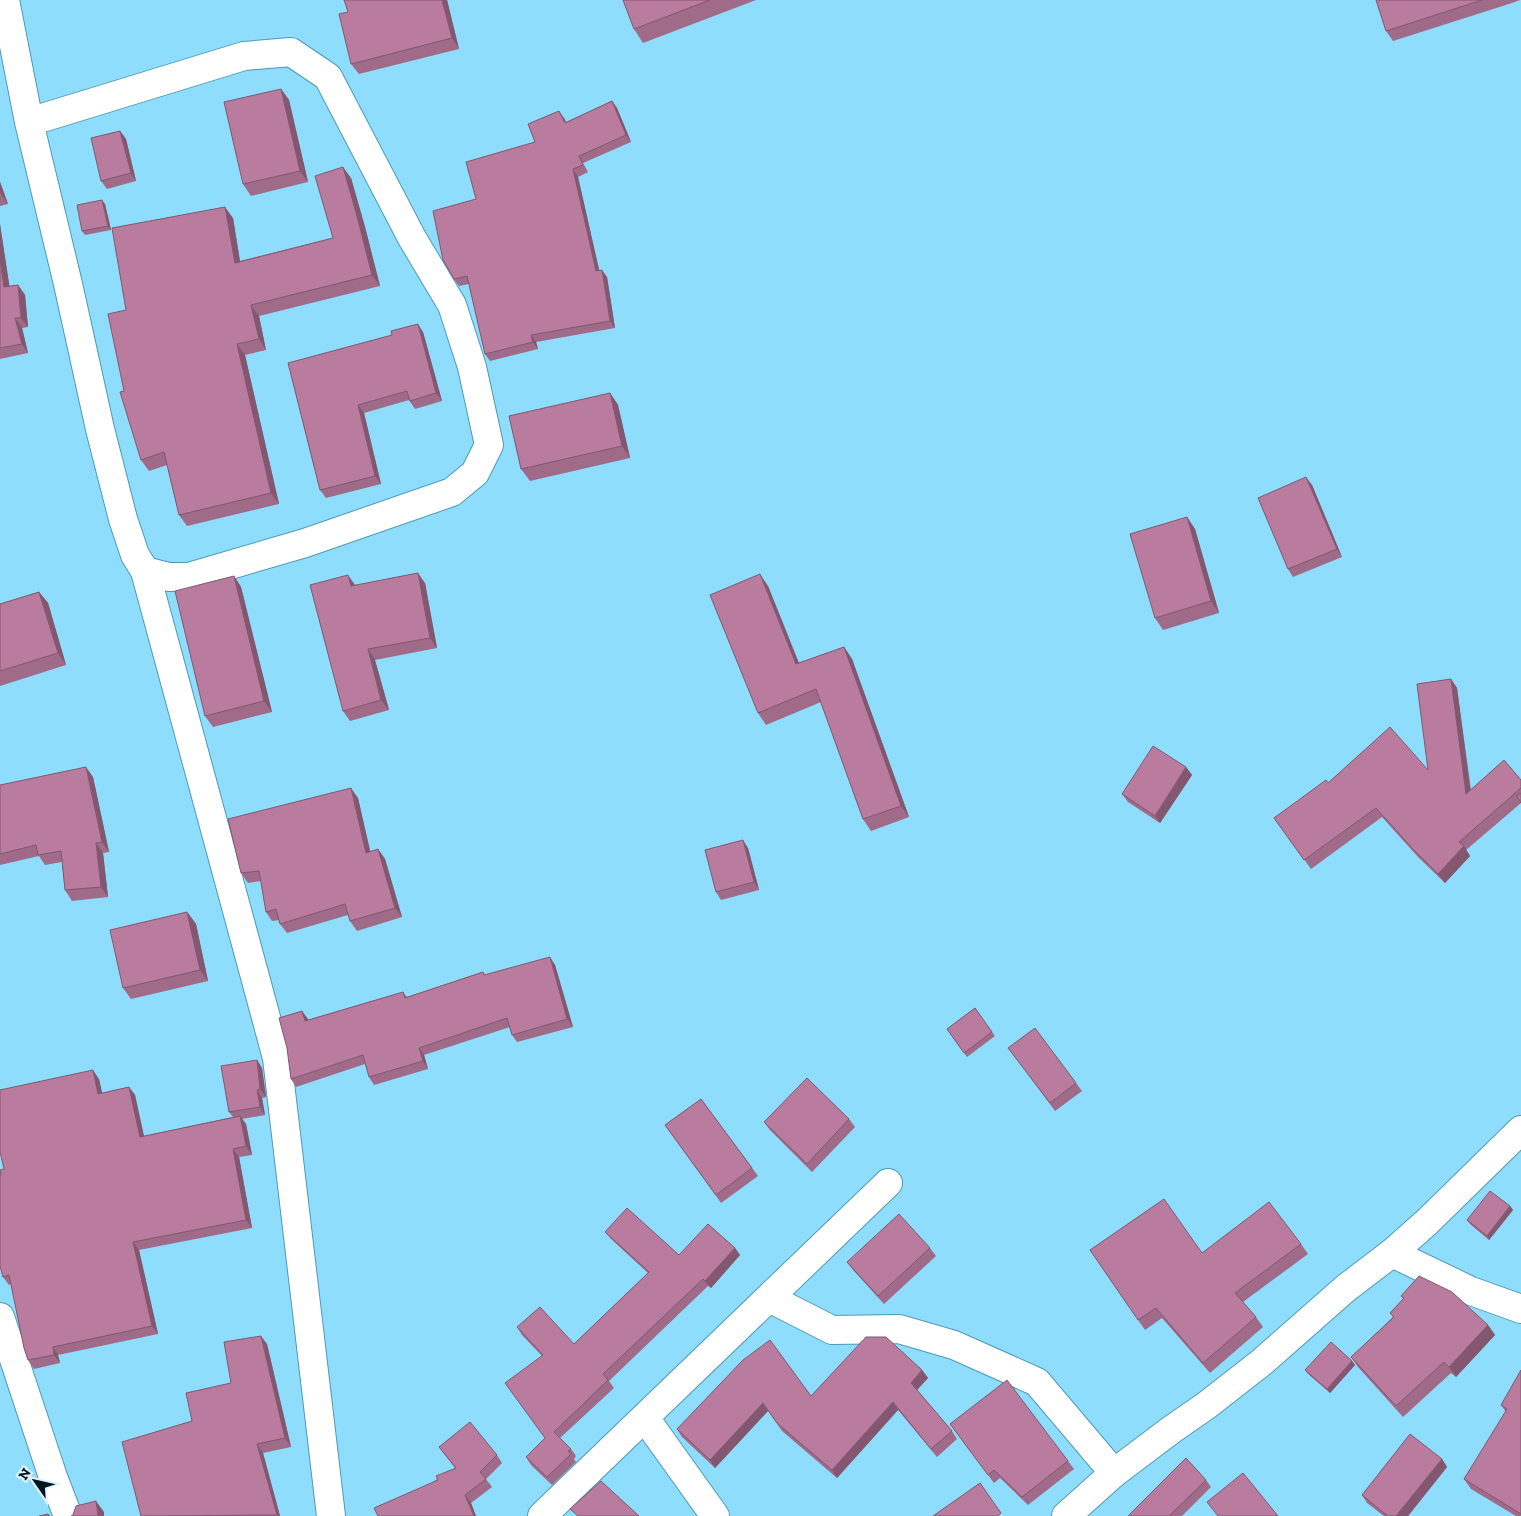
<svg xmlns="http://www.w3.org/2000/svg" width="1521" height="1516" font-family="'Zilla Slab',serif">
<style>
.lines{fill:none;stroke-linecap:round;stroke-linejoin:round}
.minor-casing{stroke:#4d9ab7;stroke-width:30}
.minor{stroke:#fff;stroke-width:28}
.wall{fill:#9f6b88}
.shaded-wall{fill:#82576f}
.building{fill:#b97c9e;stroke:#82576f}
</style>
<rect width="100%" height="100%" fill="#8fddfc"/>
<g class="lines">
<g class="minor-casing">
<g id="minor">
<path d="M5,0L29,122L68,284L100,429L123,519L135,555L145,571L169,577H189L305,543L452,492L475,473L489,445L472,367L452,305L412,238L328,77L291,52L244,56L29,122"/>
<path d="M145,571L277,1058L331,1516"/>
<path d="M1392,1253L1471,1291L1521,1309"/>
<path d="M769,1298L832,1330L899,1329L954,1345L1037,1382L1114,1473"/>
<path d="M0,1317L53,1477L68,1516"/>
<path d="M645,1418L715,1516"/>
<path d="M542,1516L888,1183"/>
<path d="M1066,1516L1114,1473L1171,1430L1207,1405L1262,1362L1346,1288L1392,1253L1427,1222L1521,1130"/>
</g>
</g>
<use href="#minor" class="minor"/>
</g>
<g class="wall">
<path d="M447,0L459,49L359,74L351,64L348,12Z"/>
<path d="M623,0H756L643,43L634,29Z"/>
<path d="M1376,0H1520L1512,3L1393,41L1386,31Z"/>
<path d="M281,89L289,100L308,182L251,196L243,184Z"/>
<path d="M612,101L617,108L631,142L583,163L588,172L578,177L599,270L607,277L615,328L536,342L538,349L490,361L485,354L469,284L459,286L454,279L535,142L564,118L566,122Z"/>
<path d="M120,131L126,139L136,181L107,189L101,181Z"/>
<path d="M351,178L365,227L380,286L259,316L266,350L245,355L279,504L187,526L179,515L167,465L149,471L141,460L124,391L126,310L233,218L240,261L333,238Z"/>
<path d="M0,182L8,204L0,206Z"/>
<path d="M105,204L111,230L85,235L82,231Z"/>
<path d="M0,224L9,286L18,285L25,295L28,327L22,328L28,353L0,359Z"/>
<path d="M423,332L442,401L415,409L409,400L364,413L381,484L326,498L320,490L288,363Z"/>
<path d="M610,393L618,405L630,458L530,481L521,469Z"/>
<path d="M1312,485L1342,557L1293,577L1288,569Z"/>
<path d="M1187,517L1195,529L1219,613L1163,630L1155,618Z"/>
<path d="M234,576L241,587L272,712L213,727L205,716Z"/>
<path d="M425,583L437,648L375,660L389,710L350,721L343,711L355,585Z"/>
<path d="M768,586L799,663L844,647L852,659L909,817L871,831L863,819L821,702L766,725L758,713Z"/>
<path d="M39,592L48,603L66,665L0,686V604Z"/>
<path d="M1451,679L1457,688L1471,790L1521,780V803L1466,850L1470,856L1445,883L1418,857L1382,817L1311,869L1274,818L1328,783L1428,770Z"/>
<path d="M1186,767L1192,775L1160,823L1128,802L1122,794Z"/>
<path d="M93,777L109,852L103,853L108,897L72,901L65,890L62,862L45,865L39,856L0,865V785Z"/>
<path d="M358,798L370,852L378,849L385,859L402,917L357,931L350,921L348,915L287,933L280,924L279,920L272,921L266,912L261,881L248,883L241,873Z"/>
<path d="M748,848L759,890L721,900L716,892Z"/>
<path d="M187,912L196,924L208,981L131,999L123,988Z"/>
<path d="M555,965L573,1027L517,1042L512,1035L510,1027L424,1055L428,1069L374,1085L369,1077L365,1064L296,1087L291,1079L302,1011L308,1020L403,992L407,997L483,972L485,975Z"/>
<path d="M975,1008L995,1036L967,1057L947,1029Z"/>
<path d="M1014,1055L1076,1083L1082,1091L1055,1111Z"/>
<path d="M257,1060L262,1068L266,1097L262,1098L265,1115L242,1119L246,1124L252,1155L239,1157L252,1228L139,1250L158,1334L58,1355L60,1363L34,1369L28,1360L11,1284L9,1285L3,1277L1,1175L4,1169L99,1079L102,1093L129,1087L135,1095L144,1136L233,1117L229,1112Z"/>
<path d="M701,1099L758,1176L721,1203L665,1125Z"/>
<path d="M849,1119L855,1127L812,1172L770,1130L764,1122Z"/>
<path d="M1510,1206L1513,1210L1489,1240L1470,1224L1467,1220Z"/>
<path d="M605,1232L679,1255L735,1248L740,1255L711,1288L708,1286L609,1381L614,1388L560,1438L571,1449L576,1456L574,1459L576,1462L552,1485L531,1465L526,1457L545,1438L542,1356L522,1335L517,1327L574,1344L648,1273L611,1239Z"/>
<path d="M1301,1244L1308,1254L1243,1302L1256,1317L1263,1327L1210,1373L1162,1318L1145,1330L1090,1250L1202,1252Z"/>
<path d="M930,1248L936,1256L884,1304L853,1270L847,1262Z"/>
<path d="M1401,1296L1488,1325L1495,1335L1456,1377L1451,1373L1403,1417L1358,1367L1351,1357L1393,1317L1390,1313L1404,1299Z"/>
<path d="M267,1344L291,1447L263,1453L280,1516H141L192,1421L231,1383Z"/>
<path d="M1352,1361L1355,1365L1330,1393L1308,1374L1305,1370Z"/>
<path d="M922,1370L928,1378L917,1390L952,1431L957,1439L937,1457L898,1410L837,1478L782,1431L768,1411L715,1468L682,1437L677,1429L811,1396Z"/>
<path d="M1521,1370V1516H1516L1471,1489L1464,1479L1506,1412L1501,1405Z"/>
<path d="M950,1424L1068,1461L1074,1469L1028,1505L1000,1478L994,1483Z"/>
<path d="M439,1447L497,1455L502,1463L486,1479L492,1487L471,1503L476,1516H378L455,1468Z"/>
<path d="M1442,1459L1447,1467L1408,1516H1384L1367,1503L1362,1495Z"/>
<path d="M1206,1480L1211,1487L1182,1516H1128Z"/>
</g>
<g class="shaded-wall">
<path d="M442,0H447L459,49L452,38Z"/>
<path d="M281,89L289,100L308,182L300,171Z"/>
<path d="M612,101L617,108L631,142L626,135Z"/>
<path d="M559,111L564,118L569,130L565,123Z"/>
<path d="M120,131L126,139L136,181L131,173Z"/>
<path d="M343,167L351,178L365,227L380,286L372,275Z"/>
<path d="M573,169L578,177L601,278L596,271Z"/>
<path d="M0,182L8,204L1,194L0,191Z"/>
<path d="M102,200L105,204L111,230L108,226Z"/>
<path d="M225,207L233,218L242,274L235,263Z"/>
<path d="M0,224L11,296L4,287L0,259Z"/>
<path d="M602,270L607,277L615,328L610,321Z"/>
<path d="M18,285L25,295L28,327L21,318Z"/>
<path d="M251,305L259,316L266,350L259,339Z"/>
<path d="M15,318L22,328L28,353L22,344Z"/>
<path d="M418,324L423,332L442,401L436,393Z"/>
<path d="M531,335L536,342L538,349L533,342Z"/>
<path d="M237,344L245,355L279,504L271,493Z"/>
<path d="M610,393L618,405L630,458L622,446Z"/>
<path d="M358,405L364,413L381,484L375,476Z"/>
<path d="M1306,477L1312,485L1342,557L1337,549Z"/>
<path d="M1187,517L1195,529L1219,613L1211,601Z"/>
<path d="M418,573L425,583L437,648L430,638Z"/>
<path d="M760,574L768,586L804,676L796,664Z"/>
<path d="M348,575L355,585L351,586Z"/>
<path d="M234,576L241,587L272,712L264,701Z"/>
<path d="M39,592L48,603L66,665L58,653Z"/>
<path d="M844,647L852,659L909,817L901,806Z"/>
<path d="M368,649L375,660L389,710L381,700Z"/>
<path d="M1451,679L1457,688L1472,803L1466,794Z"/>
<path d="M86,767L93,777L109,852L102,842Z"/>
<path d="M1186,767L1192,775L1160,823L1155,816Z"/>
<path d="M351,788L358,798L373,863L366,853Z"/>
<path d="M743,840L748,848L759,890L754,882Z"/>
<path d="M96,843L103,853L108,897L101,887Z"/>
<path d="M1464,846L1470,856L1445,883L1438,874Z"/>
<path d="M378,849L385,859L402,917L395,908Z"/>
<path d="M187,912L196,924L208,981L200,970Z"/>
<path d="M550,957L555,965L573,1027L567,1019Z"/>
<path d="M302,1011L308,1019L311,1029L305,1021Z"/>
<path d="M419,1048L424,1055L428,1069L423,1061Z"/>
<path d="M257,1060L262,1068L266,1097L260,1089Z"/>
<path d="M93,1070L99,1079L104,1102L98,1094Z"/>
<path d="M129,1087L135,1095L146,1146L140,1137Z"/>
<path d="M257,1090L262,1098L265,1115L260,1107Z"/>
<path d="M240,1116L246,1124L252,1155L246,1146Z"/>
<path d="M233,1149L239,1157L252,1228L246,1220Z"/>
<path d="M1510,1206L1513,1210L1489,1240L1487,1236Z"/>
<path d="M133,1242L139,1250L158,1334L152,1326Z"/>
<path d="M735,1248L740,1255L711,1288L705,1281Z"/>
<path d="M1488,1325L1495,1335L1456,1377L1449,1367Z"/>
<path d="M261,1336L267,1344L291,1447L285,1438Z"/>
<path d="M53,1347L58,1355L60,1363L54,1355Z"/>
<path d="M1352,1361L1355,1365L1330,1393L1327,1389Z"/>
<path d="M922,1370L928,1378L916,1391L911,1383Z"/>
<path d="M893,1402L898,1410L837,1478L832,1470Z"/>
<path d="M763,1403L768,1411L715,1468L710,1460Z"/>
<path d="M257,1444L263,1453L280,1516L277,1515Z"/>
<path d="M1442,1459L1447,1467L1408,1516H1396Z"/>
<path d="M465,1495L471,1503L476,1516H474Z"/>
<path d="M96,1501L104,1512V1516H98Z"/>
</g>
<g class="building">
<path d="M344,0H442L452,38L351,64L339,14L348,12Z"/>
<path d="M623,0H710L634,29Z"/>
<path d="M1376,0H1482L1386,31Z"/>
<path d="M281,89L300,171L243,184L224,102Z"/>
<path d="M612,101L626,135L579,156L583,165L573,169L596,271L602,270L610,321L531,335L533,342L485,354L467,276L454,279L443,260L433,211L476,199L466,162L535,142L528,124L559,111L565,123Z"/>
<path d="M120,131L131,173L101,181L91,138Z"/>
<path d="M343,167L357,216L372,275L251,305L259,339L237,344L271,493L179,515L164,452L141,460L120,392L124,391L108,314L126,310L112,228L225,207L235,263L333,238L315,176Z"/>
<path d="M102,200L108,226L82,231L77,205Z"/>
<path d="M0,259L4,287L18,285L21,318H15L22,344L0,348Z"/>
<path d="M418,324L436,393L410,401L407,391L358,405L375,476L320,490L288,363L392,335L391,331Z"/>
<path d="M610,393L622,446L521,469L509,416Z"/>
<path d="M1306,477L1337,549L1288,569L1258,498Z"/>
<path d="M1187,517L1211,601L1155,618L1130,534Z"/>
<path d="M418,573L430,638L368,649L381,700L343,711L310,585L348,575L351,586Z"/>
<path d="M760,574L796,664L844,647L901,806L863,819L816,689L758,713L710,595Z"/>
<path d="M234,576L264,701L205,716L175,591Z"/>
<path d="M39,592L58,653L0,671V604Z"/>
<path d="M1451,679L1466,794L1504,760L1521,780V788L1459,842L1464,846L1438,874L1411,847L1376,808L1304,860L1274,818L1326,780L1328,783L1390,727L1428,770L1417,684Z"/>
<path d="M1153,746L1186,767L1155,816L1122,794Z"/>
<path d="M86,767L102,842L96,843L101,887L65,890L61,851L38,855L36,845L0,854V785Z"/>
<path d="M351,788L366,853L378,849L395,908L350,921L345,904L280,924L276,909L266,912L259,871L241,873L228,819Z"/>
<path d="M1521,793V803L1517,796Z"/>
<path d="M743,840L754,882L716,892L705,850Z"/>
<path d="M187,912L200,970L123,988L110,930Z"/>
<path d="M550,957L567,1019L512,1035L507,1018L419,1048L423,1061L369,1077L363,1055L291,1079L287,1048L279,1018L302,1011L305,1021L403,992L405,998L483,972L484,975Z"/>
<path d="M975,1008L992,1032L964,1053L947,1029Z"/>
<path d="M1035,1028L1076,1083L1050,1103L1008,1048Z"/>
<path d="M257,1060L260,1089L257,1090L260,1107L229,1112L221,1066Z"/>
<path d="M93,1070L98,1094L129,1087L140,1137L240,1116L246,1146L233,1149L246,1220L133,1242L152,1326L53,1347L54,1355L28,1360L24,1348L9,1275L3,1277L0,1266V1175H1L0,1170L4,1169L0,1152V1090Z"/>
<path d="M807,1078L849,1119L807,1164L764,1122Z"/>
<path d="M701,1099L752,1168L716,1195L665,1125Z"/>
<path d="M1490,1191L1510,1206L1487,1236L1467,1220Z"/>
<path d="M1164,1199L1202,1253L1269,1202L1301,1244L1235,1293L1256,1317L1203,1363L1156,1308L1138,1320L1090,1250Z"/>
<path d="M627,1208L679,1255L708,1224L735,1248L705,1281L703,1279L603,1374L608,1380L554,1432L571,1449L568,1451L571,1454L547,1477L526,1457L545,1438L505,1383L543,1355L517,1327L540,1307L574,1344L649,1272L605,1232Z"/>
<path d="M899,1214L930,1248L878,1296L847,1262Z"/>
<path d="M1419,1276L1452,1292L1488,1325L1449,1367L1444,1362L1396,1406L1351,1357L1394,1317L1390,1313L1404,1298L1401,1296Z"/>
<path d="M261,1336L285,1438L257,1444L277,1515L141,1516L122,1442L192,1421L186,1393L231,1383L224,1342Z"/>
<path d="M866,1337H886L922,1370L911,1383L952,1431L931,1449L893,1402L832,1470L777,1423L763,1403L710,1460L677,1429L743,1360L770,1340L811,1396Z"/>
<path d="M1331,1342L1352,1361L1327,1389L1305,1370Z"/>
<path d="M1521,1370V1514L1464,1479L1507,1409L1501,1405Z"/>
<path d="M1007,1380L1068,1461L1022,1497L994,1470L988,1475L950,1424Z"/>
<path d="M470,1422L497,1455L480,1472L486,1479L465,1495L474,1516H378L374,1508L438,1480L436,1476L456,1468L439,1447Z"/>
<path d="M1410,1434L1442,1459L1396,1516H1388L1362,1495Z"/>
<path d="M1186,1458L1206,1480L1169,1516H1128Z"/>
<path d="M1243,1473L1278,1516H1218L1207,1502Z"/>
<path d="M601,1481L639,1516H578L570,1509Z"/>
<path d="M980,1483L1001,1513L998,1516H933Z"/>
<path d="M96,1501L98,1516H71L73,1515L76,1506Z"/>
<path d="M48,1514L50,1516H39Z"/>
</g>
<g transform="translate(35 1481) rotate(304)" stroke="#dff5ff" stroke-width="4" paint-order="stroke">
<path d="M0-4L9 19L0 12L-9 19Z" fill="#00151e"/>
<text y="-8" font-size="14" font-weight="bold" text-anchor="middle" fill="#00151e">N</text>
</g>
</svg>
